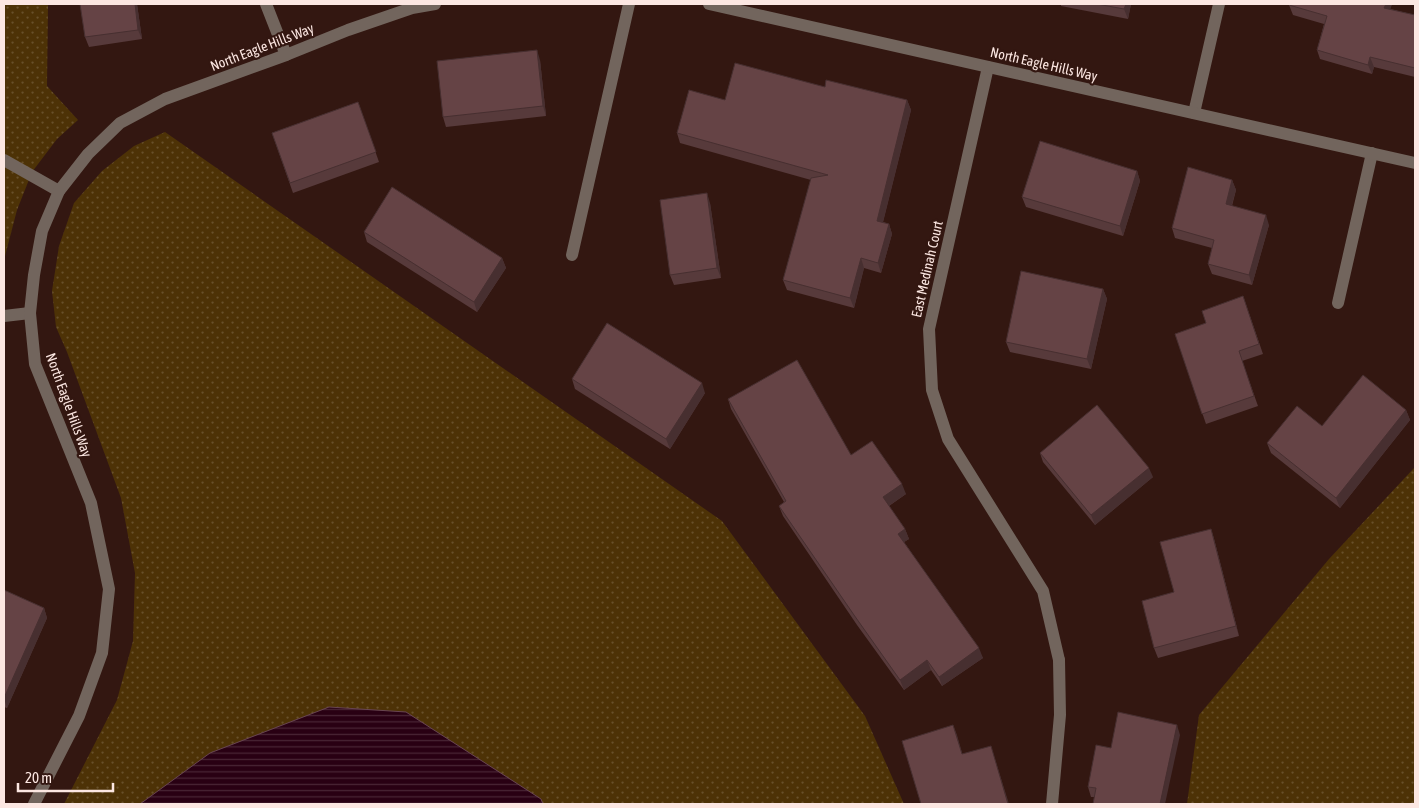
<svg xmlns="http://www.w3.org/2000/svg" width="1419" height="808" font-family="'Asap Condensed',sans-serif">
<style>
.grass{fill:url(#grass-dots)}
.water{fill:url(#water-rules);stroke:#684551}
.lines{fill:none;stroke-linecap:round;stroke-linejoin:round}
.service{stroke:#72655d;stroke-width:12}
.minor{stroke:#72655d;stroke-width:12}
.tertiary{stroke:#72655d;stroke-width:12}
.wall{fill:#573a3b}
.shaded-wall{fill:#472f30}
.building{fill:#654345;stroke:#472f30}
.labels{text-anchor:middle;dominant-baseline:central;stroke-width:4.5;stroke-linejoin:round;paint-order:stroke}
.street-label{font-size:14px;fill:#fce7e2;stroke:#331711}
</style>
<defs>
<pattern id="grass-dots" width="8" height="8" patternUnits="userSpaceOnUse" patternTransform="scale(1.25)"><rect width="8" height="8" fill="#4d3206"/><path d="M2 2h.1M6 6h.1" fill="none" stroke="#68502a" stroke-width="1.8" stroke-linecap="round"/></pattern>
<pattern id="water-rules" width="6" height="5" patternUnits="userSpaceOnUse" patternTransform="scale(1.25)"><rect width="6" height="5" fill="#290013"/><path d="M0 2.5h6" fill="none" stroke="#492535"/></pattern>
</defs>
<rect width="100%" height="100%" fill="#331711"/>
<g class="grass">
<path d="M4,4H48L47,86L78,120L57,139L32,172L17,210L4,260Z"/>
<path d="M165,132L722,521L865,716L904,804H64L117,700L133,641L135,573L121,498L67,352L56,327L52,291L59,246L74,203L102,171L134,146Z"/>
<path d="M1415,467V804H1187L1199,715L1329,559Z"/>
</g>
<path class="water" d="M329,707L406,712L541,799L543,804H140L210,753Z"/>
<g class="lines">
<g class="service">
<path d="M4,160L59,191"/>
<path d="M1052,804L1060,715L1059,660"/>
</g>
<g class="minor">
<path d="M266,4L286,55"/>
<path d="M988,67L929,329L932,390L948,439L1043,591L1059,660"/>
<path d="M1194,113L1219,4"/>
<path d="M572,255L629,4"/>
<path d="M1338,303L1372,153"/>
<path d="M4,316L30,313"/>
</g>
<g class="tertiary">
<path d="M709,4L1415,163"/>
<path d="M34,804L79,716L102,653L109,589L91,503L35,364L30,313L34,275L42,231L59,191L88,154L120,123L165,99L286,55L348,30L412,8L435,4"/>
</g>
</g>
<g class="wall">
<path d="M80,4H137L142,39L89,47L85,37Z"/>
<path d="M1061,4H1131L1128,19L1061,6Z"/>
<path d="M1290,4H1392L1390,9L1415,15V77L1374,67L1372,74L1320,59L1317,50L1324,24L1293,15L1289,5Z"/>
<path d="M540,60L546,116L446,127L443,117Z"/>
<path d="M825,87L907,100L911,110L883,222L889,224L892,234L881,273L864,268L854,308L787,290L783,280L811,180L680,143L677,133L725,100Z"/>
<path d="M358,102L379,162L293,193L272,133Z"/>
<path d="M1137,171L1140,181L1123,236L1026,207L1022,197Z"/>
<path d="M1232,180L1236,190L1232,206L1269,225L1252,285L1212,274L1208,264L1212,248L1175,238L1172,228Z"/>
<path d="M710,203L721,278L674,285L670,275Z"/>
<path d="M364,232L502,258L506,268L477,312L367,242Z"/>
<path d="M1103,289L1107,299L1091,369L1010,352L1006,342Z"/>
<path d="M1243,296L1263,354L1242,361L1258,406L1206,424L1175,334L1206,323Z"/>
<path d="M572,379L705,393L670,449L575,389Z"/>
<path d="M728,399L851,455L906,494L889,506L905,529L909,539L904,542L983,658L942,686L931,670L904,690L857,625L783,516L779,506L784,502L731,409Z"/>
<path d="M1406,410L1410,420L1340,508L1271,453L1267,443L1322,426Z"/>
<path d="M1040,453L1153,477L1095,525L1043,462Z"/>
<path d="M1211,529L1214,539L1239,636L1158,658L1154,648L1174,592Z"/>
<path d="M4,590L44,608L47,618L7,708L4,707Z"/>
<path d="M1180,735L1094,797H1091L1088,787L1111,748Z"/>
</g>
<g class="shaded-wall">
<path d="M135,4H137L142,39L138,30Z"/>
<path d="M1126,4H1131L1128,19L1124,9Z"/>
<path d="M1386,4H1392L1388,17L1384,8Z"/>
<path d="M537,50L540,60L546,116L543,106Z"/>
<path d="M1370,57L1374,67L1372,74L1368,65Z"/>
<path d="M907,100L911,110L881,230L877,221Z"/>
<path d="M1137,171L1140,181L1123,236L1120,226Z"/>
<path d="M1232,180L1236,190L1229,214L1226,204Z"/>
<path d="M707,193L710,203L721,278L717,268Z"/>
<path d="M1266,215L1269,225L1252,285L1249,275Z"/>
<path d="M889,224L892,234L881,273L878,263Z"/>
<path d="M502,258L506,268L477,312L474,302Z"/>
<path d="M861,258L864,268L854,308L850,298Z"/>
<path d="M1103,289L1107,299L1091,369L1087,359Z"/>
<path d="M702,383L705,393L670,449L666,439Z"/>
<path d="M1406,410L1410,420L1340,508L1336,498Z"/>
<path d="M1149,468L1153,477L1095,525L1091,515Z"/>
<path d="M902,484L906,494L887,507L883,497Z"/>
<path d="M905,529L909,539L901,544L898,534Z"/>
<path d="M1211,529L1214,539L1239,636L1236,626Z"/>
<path d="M44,608L47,618L7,708L4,698Z"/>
<path d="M979,648L983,658L942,686L939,677Z"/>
<path d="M927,660L931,670L904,690L900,680Z"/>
<path d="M953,725L957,735L965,764L962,754Z"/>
<path d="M1177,725L1180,735L1165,804H1160Z"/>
<path d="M991,746L994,756L1009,804H1008Z"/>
</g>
<g class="building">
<path d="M80,4H135L138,30L85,37Z"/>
<path d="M1097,4H1126L1124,9Z"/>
<path d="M1290,4H1386L1384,8L1415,15V68L1370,57L1368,65L1317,50L1327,16L1289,5Z"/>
<path d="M537,50L543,106L443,117L437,61Z"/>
<path d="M735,63L825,87L826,80L907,100L877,221L889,224L878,263L861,258L850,298L783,280L811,178L828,175L677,133L689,90L725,100Z"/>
<path d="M358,102L376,152L290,183L272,133Z"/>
<path d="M1040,141L1137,171L1120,226L1022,197Z"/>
<path d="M1188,167L1232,180L1226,204L1266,215L1249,275L1208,264L1214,240L1172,228Z"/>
<path d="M392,187L502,258L474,302L364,232Z"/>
<path d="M707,193L717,268L670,275L660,200Z"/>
<path d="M1021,271L1103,289L1087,359L1006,342Z"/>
<path d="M1243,296L1259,344L1239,351L1254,396L1202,414L1175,334L1206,323L1202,311Z"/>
<path d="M607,323L702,383L666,439L572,379Z"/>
<path d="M797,360L851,455L872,441L902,484L883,497L905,529L898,534L979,648L939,677L927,660L900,680L854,615L779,506L786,501L728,399Z"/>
<path d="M1363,375L1406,410L1336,498L1267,443L1297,406L1322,426Z"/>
<path d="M1097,405L1149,468L1091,515L1040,453Z"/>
<path d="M1211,529L1236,626L1154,648L1142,601L1174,592L1160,542Z"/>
<path d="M4,590L44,608L4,698Z"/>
<path d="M1118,712L1177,725L1160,804H1093L1096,788L1088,787L1096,745L1111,748Z"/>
<path d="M953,725L962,754L991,746L1008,804H921L902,741Z"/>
</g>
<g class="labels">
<g class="street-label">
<text transform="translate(262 47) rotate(-21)">North Eagle Hills Way</text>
<text transform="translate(1044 64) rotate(13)">North Eagle Hills Way</text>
<text transform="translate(927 269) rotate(-77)">East Medinah Court</text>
<text transform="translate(69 405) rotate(70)">North Eagle Hills Way</text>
</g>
</g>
<rect width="1419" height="808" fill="none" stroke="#fce7e2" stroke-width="10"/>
<path d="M18 783v8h95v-8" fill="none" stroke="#fce7e2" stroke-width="2.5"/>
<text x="25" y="783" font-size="15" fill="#fce7e2" stroke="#331711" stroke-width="4" paint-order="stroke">20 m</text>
</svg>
